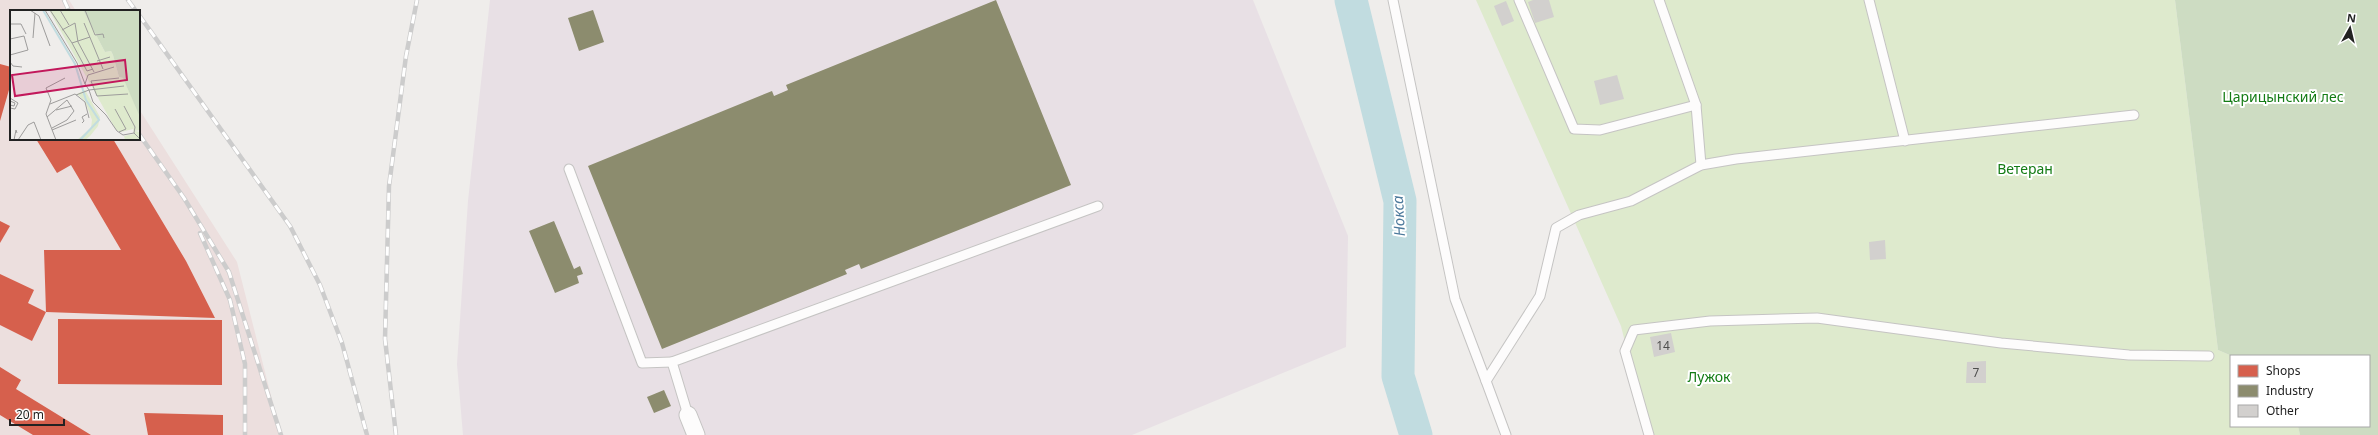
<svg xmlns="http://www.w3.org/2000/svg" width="2378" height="435" font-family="'Noto Sans',sans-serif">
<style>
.commercial{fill:#ecdfde}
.industrial{fill:#e8e0e5}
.grass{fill:#deeacd}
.forest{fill:#cddcc2}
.shops{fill:#d6604d}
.industry{fill:#8c8c6e}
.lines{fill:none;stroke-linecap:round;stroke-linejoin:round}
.river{stroke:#c1dce0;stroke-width:33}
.building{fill:#d2d0ce}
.service-casing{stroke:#c5c4c3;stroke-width:11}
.minor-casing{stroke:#c5c4c3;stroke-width:19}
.service{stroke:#fdfcfc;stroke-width:9}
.minor{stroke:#fdfcfc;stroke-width:17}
.rail-casing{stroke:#ccc;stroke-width:4.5}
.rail{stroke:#fff;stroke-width:3;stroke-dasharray:9;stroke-linecap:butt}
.labels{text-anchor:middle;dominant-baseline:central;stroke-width:4;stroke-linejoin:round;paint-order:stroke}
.number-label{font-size:12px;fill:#4e4e4d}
.park-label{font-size:14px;fill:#147c15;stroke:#fff}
.water-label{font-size:15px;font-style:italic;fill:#4d7a9c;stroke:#fff}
.inset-river{fill:none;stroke:#c1dce0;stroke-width:2}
.inset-road{fill:none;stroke:#9d9c9b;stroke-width:1}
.view{fill:#c2185b;fill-opacity:0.15;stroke:#c2185b;stroke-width:2}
.inset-edge{fill:none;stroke:#222;stroke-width:2}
</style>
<rect width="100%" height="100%" fill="#efedeb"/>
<path class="commercial" d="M0,0H69L76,11H11V139H139V109L237,262L281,435H0Z"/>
<path class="industrial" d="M490,0H1253L1348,236L1346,347L1132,435H463L457,364L468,201Z"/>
<path class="grass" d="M1476,0H2175L2218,350L2232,356L2231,426H2298L2300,435H1648L1621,326Z"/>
<path class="forest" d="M2175,0H2378V435H2300L2298,426H2369V356H2232L2218,350Z"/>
<g class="shops">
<path d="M0,64L11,67V83L0,121Z"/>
<path d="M36,139H113L186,261L215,318L46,312L32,341L0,325V274L34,290L28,303L46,312L44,250H121L71,165L57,173Z"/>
<path d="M0,221L10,226L0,243Z"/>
<path d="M58,319L222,320V385L58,384Z"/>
<path d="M0,367L21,380L16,389L91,435H33L0,415Z"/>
<path d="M144,413L223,415V435H148Z"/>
</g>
<g class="industry">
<path d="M996,0L1071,185L861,269L859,264L845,270L847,274L662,349L588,166L772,91L774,96L788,90L786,85Z"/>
<path d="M593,10L604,42L579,51L568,18Z"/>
<path d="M554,221L574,269L580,266L583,274L577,276L579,283L555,293L529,231Z"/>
<path d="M664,390L671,406L654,413L647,397Z"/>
</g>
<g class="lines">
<path class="river" d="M1351,0L1400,201L1398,376L1416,435"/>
</g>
<g class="building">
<path d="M1533,0H1549L1554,17L1535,23L1528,2Z"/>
<path d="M1506,1L1514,21L1502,26L1494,6Z"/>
<path d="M1617,75L1624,99L1600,105L1594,81Z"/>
<path d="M1885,240L1886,259L1870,260L1869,242Z"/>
<path d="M1671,333L1675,352L1654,357L1650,337Z"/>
<path d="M1986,361V383H1966L1967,362Z"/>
</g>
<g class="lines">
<g class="service-casing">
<g id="service">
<path d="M1393,0L1455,299L1486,381"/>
<path d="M1519,0L1574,129L1600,130L1696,105"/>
<path d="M1659,0L1696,105L1701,165"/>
<path d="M1869,0L1905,141"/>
<path d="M569,169L642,363L672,362"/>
<path d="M688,415L672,362L1098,206"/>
<path d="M1506,435L1486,381L1540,296L1556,228L1579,215L1631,201L1701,165L1736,159L2134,115"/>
<path d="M1649,435L1625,351L1634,330L1710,321L1817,318L2001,343L2129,355L2209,356"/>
</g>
</g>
<g class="minor-casing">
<path id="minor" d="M688,415L696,435"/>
</g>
<use href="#service" class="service"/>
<use href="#minor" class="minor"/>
<g class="rail-casing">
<g id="rail">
<path d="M64,0L69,11"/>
<path d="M128,0L136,11"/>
<path d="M139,15L290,226L320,285L342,343L367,435"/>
<path d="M139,134L184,198L229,272L281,435"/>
<path d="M200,233L230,300L245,364V435"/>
<path d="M396,435L385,339L389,186L406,56L417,0"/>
</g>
</g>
<use href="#rail" class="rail"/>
</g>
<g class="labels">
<g class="number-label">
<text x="1663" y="345">14</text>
<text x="1976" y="372">7</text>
</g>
<g class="park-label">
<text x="2283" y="96">Царицынский лес</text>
<text x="2025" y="168">Ветеран</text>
<text x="1709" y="376">Лужок</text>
</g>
<g class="water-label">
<text transform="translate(1398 216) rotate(-93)">Нокса</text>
</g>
</g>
<g transform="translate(10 10)">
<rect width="130" height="130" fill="#efedeb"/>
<path d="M39,0H73L95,42L101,41L103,45L109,67L113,68L129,103L130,120L125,121L130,122V130H115L114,126L124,124L123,119L111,122L106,120ZM75,80L90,107L88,116L80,126L75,130H67L81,118L82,110L75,91L67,84Z" fill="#deeacd"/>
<path d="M73,0H130V107L113,68L109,67L103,45L101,41L95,42Z" fill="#cddcc2"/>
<path class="inset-river" d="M33,0L65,54L76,90L89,110L70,130"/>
<path class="inset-road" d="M20,0L29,6L40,36M35,0L67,53L75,74M40,0L62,33L80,27M50,0L59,15M75,0L85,25L93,24L94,28M74,13L93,59M0,14H11L16,24M52,20L65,13L68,32L84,62M23,28L25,3M0,29L14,26L18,40L0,45M62,33L77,61L83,59M87,51L100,47M0,52L3,56L12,57M104,57L78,65L75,74L79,80L114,76M109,68L81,71L87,86L118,84M66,85L79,80L83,92L96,105L107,121L113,125L124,123L130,129M0,88L8,93L5,99L0,98M0,91L5,93L4,96L0,95M40,94L65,84L75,92L79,108M114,96L125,117L124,123M105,99L116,119L109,122M46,100L62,96M37,107L57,90L64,101L57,110L42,118M72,113L74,111L72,107L77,104M42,120L66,110M4,130L6,120L7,123M8,130L18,115L24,112L31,130M46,130L36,104L41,90L36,78L55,68"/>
<path class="view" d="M115,50L117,70L5,86L2,65Z"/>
<rect width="130" height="130" class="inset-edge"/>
</g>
<rect x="2230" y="355" width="140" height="72" fill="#ffffff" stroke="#a7a7a7"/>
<rect x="2238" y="365" width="20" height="12" fill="#d6604d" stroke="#a7a7a7"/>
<text x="2266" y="375" font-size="12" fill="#222222">Shops</text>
<rect x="2238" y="385" width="20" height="12" fill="#8c8c6e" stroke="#a7a7a7"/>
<text x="2266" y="395" font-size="12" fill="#222222">Industry</text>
<rect x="2238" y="405" width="20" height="12" fill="#d2d0ce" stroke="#a7a7a7"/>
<text x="2266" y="415" font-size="12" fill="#222222">Other</text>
<g transform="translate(2350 28) rotate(8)" stroke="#ffffff" stroke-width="3" paint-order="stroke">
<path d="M0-3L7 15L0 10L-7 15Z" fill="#222222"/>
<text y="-6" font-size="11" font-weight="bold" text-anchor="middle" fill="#222222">N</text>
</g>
<path d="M10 419v6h54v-6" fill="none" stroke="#222222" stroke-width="2"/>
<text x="16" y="419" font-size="12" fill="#222222" stroke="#ffffff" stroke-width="3" paint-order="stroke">20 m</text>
</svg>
